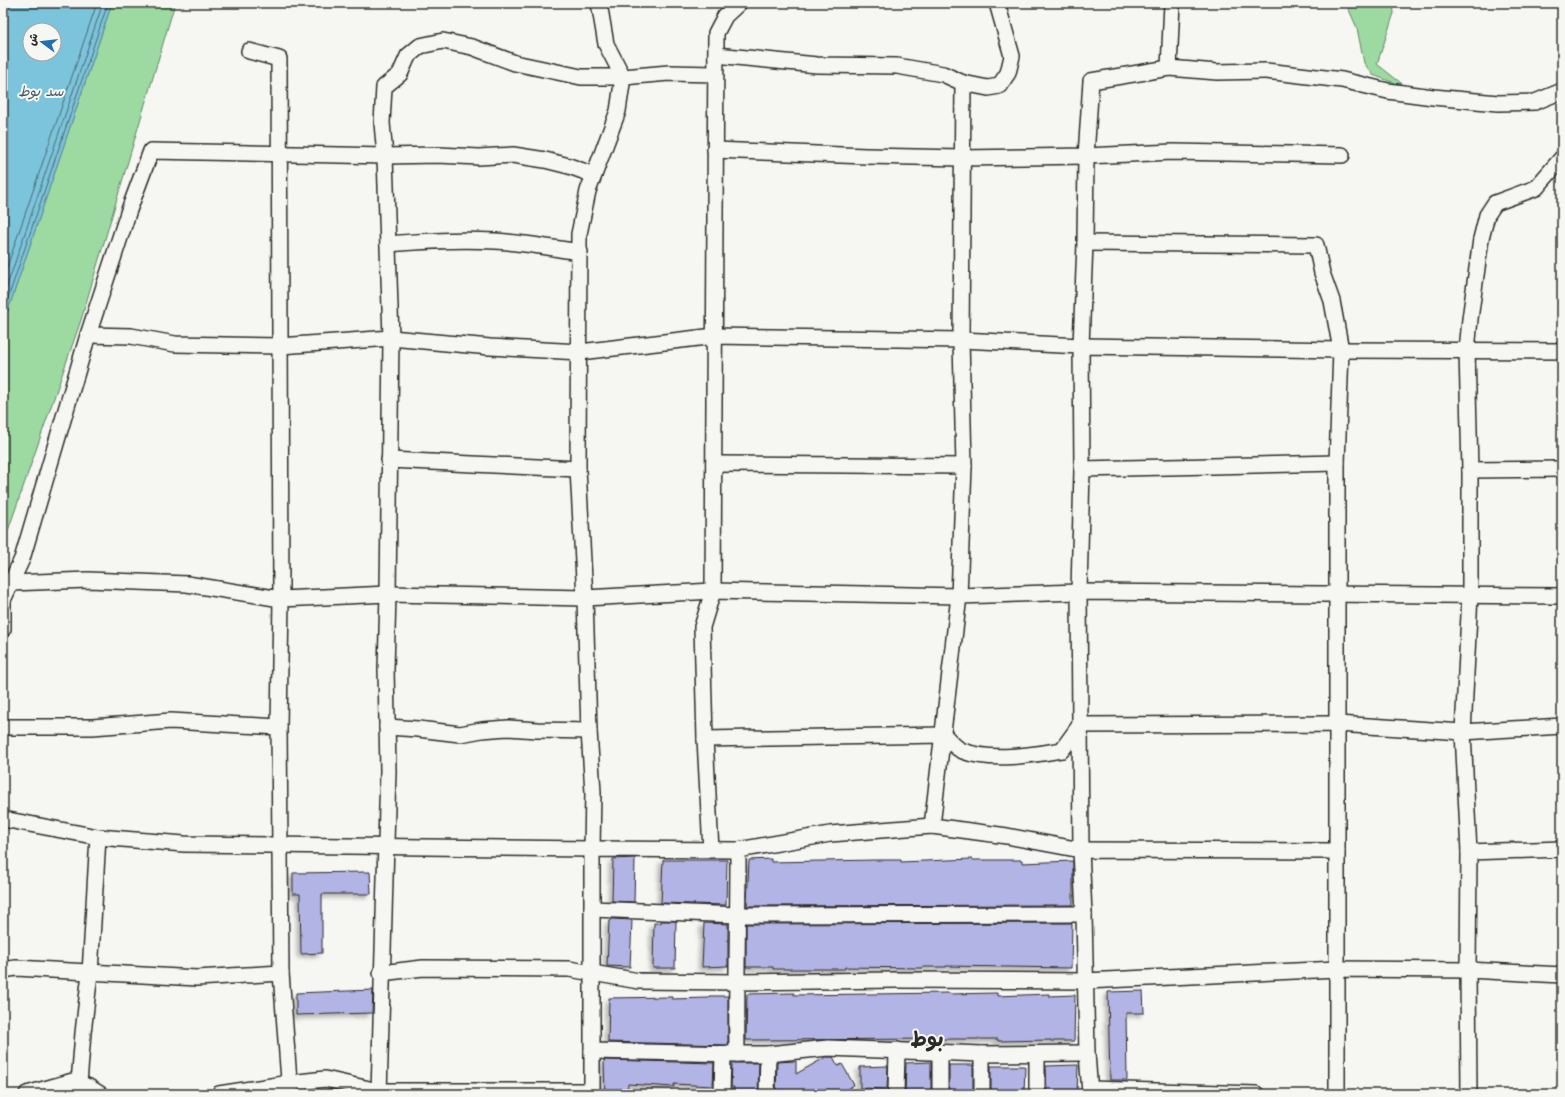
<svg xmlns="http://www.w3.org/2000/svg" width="1565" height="1097" font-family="'Architects Daughter','Playpen Sans Arabic',sans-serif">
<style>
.green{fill:#9cdaa2;stroke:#648266}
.water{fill:#7bc4db;stroke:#5b8795;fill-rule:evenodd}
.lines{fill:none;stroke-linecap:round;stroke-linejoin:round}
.shore{stroke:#4b6871;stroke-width:1}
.building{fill:#b3b4e6;stroke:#2b2b2b;filter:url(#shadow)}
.minor-casing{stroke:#2b2b2b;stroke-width:18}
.minor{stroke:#f6f6f2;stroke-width:15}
.labels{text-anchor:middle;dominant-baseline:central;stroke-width:4;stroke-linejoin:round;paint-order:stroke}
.water-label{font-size:14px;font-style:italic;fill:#435960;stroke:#f6f6f2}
.town-label{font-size:21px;font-weight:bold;fill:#2b2b2b;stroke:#f6f6f2}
</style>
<defs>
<filter id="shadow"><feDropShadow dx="-3.5" dy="3.5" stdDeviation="2" flood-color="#0004"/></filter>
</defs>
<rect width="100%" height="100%" fill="#f6f6f2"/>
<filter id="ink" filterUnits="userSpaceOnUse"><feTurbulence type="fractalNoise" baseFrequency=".025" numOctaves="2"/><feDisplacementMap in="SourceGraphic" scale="8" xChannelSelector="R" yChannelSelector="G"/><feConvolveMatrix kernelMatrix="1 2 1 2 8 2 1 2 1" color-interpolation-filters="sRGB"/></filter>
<g filter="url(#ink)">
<g class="green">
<path d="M112,3H175L81,320L3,545V325Z"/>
<path d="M1346,3H1393L1394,13L1377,64L1406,87L1373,75L1364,63L1357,28Z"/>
</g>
<path class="water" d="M3,3H112L3,325ZM30,30H54V54H30Z"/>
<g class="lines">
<g class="shore">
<path d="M3,279L97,3"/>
<path d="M3,298L103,3"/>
<path d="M3,313L108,3"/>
</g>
</g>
<g class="building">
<path d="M635,858L634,902L612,901L613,859Z"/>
<path d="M771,859V862L876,860H901V862L972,859V860H1022V863L1073,861V905L747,906L749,860Z"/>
<path d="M663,860H727L726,905L661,903Z"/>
<path d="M370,872L371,894H322V953L301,954L300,894H293V873Z"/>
<path d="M611,919L632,920L630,967L607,966L609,921H611Z"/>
<path d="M661,921H676L675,968H653L654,923H661Z"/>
<path d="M704,923L728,924V966L702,967Z"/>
<path d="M1072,923L1071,968L946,966V967H922V968L845,967V969H773V967H746V924Z"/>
<path d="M373,990L372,1013L296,1015V993Z"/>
<path d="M1143,991L1144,1013H1126L1127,1080H1110L1108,992Z"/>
<path d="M794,993V995L950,993V994L997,993V996L1049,994V996L1075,995L1074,1041H1051V1040L998,1041V1039H950L746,1040L747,994Z"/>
<path d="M709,996H728V1045L608,1042L609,998L672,997V999L709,998Z"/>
<path d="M826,1057H833L838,1066L842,1064L854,1085L839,1094H776L777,1062L796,1061V1074Z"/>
<path d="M604,1060L714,1063L713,1086L674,1084V1087L628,1084L627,1094H605Z"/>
<path d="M931,1062V1094H905L906,1063Z"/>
<path d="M732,1063H759L758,1094H733L734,1087H731Z"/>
<rect x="949" y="1065" width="24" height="29"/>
<path d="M1078,1065L1077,1094H1047L1046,1066Z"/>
<path d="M888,1066L887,1089L860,1088V1067Z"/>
<path d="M991,1066H1025L1024,1094H991Z"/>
</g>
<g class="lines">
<g class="minor-casing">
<g id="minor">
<path d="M249,51L279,59L281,599L279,727L281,973L290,1094"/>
<path d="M716,55L817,65L897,66L943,74L963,83L961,340L964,466L959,596L932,826"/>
<path d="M1169,68L1172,3"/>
<path d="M963,83L988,88L999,86L1008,73L1012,56L997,3"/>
<path d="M715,150L866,156L962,158L1086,156L1173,152L1342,155"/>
<path d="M1085,243L1316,245L1322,273L1332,301L1341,350L1337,463V1094"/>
<path d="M388,244C423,241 459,239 495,241C524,243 552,248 580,252"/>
<path d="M88,335L131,336L175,344L280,346L391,338L490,347L580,352L715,336L961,340L1081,346L1085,243L1086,156L1091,81L1169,68L1217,72L1266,71L1342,80L1388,91L1433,97L1498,103L1535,102L1562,91"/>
<path d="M389,460L578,469"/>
<path d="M714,464L964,466"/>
<path d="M1082,469L1337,463"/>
<path d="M1470,470L1562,469"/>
<path d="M11,583L88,580L187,584L281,599L388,594L585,598L713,591L959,596L1079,592L1562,596"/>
<path d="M3,600L22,559L88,335L129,210L151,151L385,156L438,155L479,157L513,155L545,160L569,166L594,175"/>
<path d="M3,629V600"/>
<path d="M3,727H92L171,721L279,727"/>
<path d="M387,727L418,729L460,734L482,730L508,728L537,730L589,731"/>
<path d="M705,739L944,735C949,740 956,749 963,751C991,762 1032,755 1062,750L1080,725L1337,724L1463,732L1562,726"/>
<path d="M3,819L98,837L184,844L592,849L593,792L589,731L585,598L578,469L579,234L588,191L618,111L623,77L606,44L599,3"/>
<path d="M711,850L705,739L702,627L713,591L716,33L725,16L739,3"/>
<path d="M1469,852L1562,849"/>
<path d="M592,909L738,915L1084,914"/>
<path d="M3,970L16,968L197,978L281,973"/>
<path d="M381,973L423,968L569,969L639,981L736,982L896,980L1085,981L1337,969L1468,970L1562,975"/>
<path d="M592,1051L737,1054H768L828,1048L982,1054L1087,1053"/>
<path d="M737,1054C736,986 738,918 738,850"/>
<path d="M982,1054V1094"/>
<path d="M1037,1054V1094"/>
<path d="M79,1083L83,1033L90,973L98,837"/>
<path d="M1090,1089L1256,1094"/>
<path d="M27,1094L73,1081L89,1087L100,1094"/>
<path d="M219,1094L290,1083L325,1079L378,1091H592"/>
<path d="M379,1094L388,771L386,669L388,594L391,338L385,156L382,123L384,87L400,74L408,56L420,46L443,41L472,47L515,63L581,77H623L669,73L715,74"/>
<path d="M592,1094V849L738,850L830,834L932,826L1007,836L1081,850L1079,592L1082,469L1081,346L1341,350L1562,351"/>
<path d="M722,1094L723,1054"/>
<path d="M767,1094L768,1054"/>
<path d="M896,1094L897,1050"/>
<path d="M940,1094V1052"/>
<path d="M1090,1094L1087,1053L1084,914L1081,850L1337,851"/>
<path d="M1469,1094L1468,970L1469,852L1463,732L1470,595V470L1467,351L1470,319L1481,239L1487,215L1495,203L1536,188L1562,158"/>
</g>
</g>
<use href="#minor" class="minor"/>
</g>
</g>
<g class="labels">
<g class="water-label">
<text x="41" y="92">سد بوط</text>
</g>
<g class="town-label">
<text x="927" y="1039">بوط</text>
</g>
</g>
<rect width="1565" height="1097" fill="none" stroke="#f6f6f2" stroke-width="16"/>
<rect x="8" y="8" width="1549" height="1081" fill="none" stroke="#2b2b2b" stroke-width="1.5" filter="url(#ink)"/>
<g transform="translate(42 42) rotate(285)"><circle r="19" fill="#f6f6f2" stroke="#a5a5a2"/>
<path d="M0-3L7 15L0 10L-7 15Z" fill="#1f6fb2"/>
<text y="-6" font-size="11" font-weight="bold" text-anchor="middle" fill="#2b2b2b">ش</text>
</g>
</svg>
